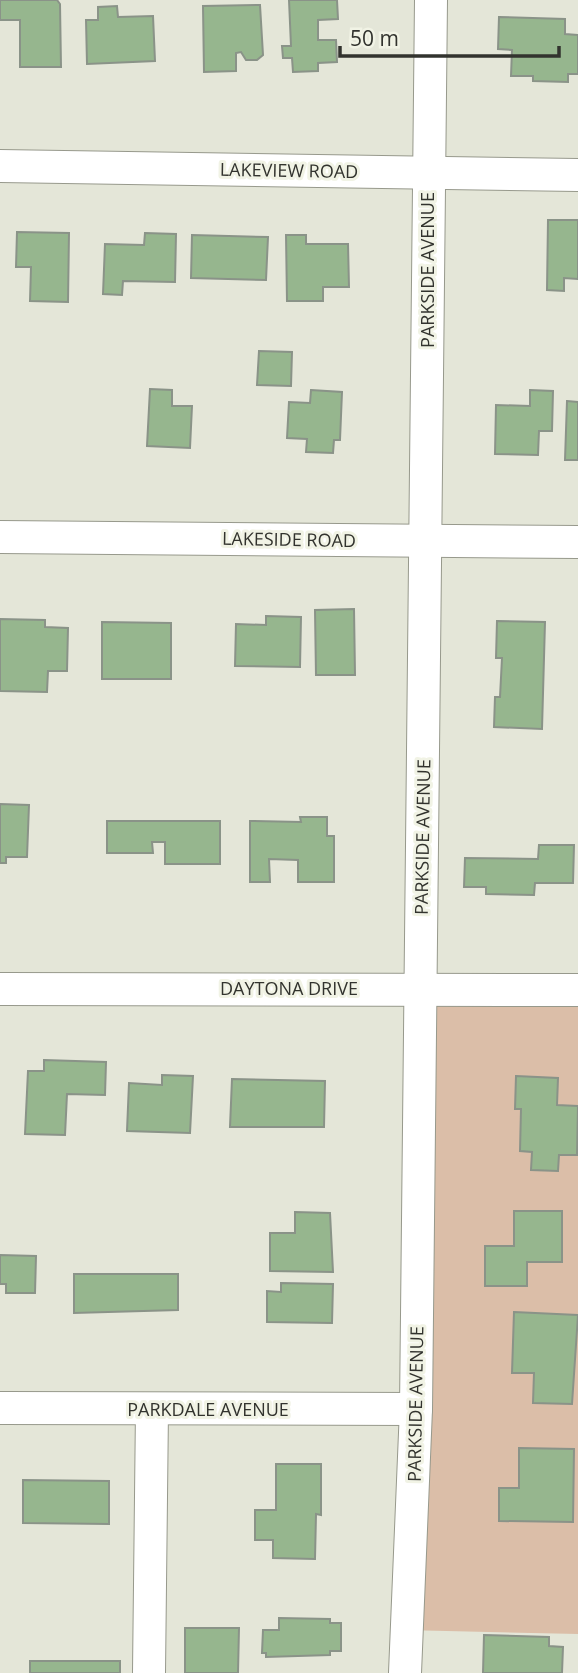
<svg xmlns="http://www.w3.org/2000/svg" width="578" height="1673" font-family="'Open Sans',sans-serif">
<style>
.green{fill:#dbbea8}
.building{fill:#96b68e;stroke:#8a9388;stroke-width:2}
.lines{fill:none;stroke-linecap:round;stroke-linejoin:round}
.minor-casing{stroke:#97998c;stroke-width:34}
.minor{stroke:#fff;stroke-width:32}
.labels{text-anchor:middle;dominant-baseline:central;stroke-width:6;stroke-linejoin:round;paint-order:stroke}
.street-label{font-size:18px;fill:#32332e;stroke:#f1f3e5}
</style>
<rect width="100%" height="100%" fill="#e4e6d8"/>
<path class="green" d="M422,989L578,990V1634L404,1630Z"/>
<g class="building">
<path d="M0,0H57L60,4L61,67H20V20H0Z"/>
<path d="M289,0H337L338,19L318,20V40H336L337,62L318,63V71L293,72L292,58H283L282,46H291Z"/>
<path d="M260,5L263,55L257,60H246L241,52L236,53V71L204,72L203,6Z"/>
<path d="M117,6L118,17L153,16L155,61L87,64L86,20H98V7Z"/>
<path d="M499,17L565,19V34L578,35V74H568V82L533,81V76H511L512,50L498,49Z"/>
<path d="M548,220H578V279L564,278V291L547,290Z"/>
<path d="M17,232L69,233L68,302L30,301L31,267H16Z"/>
<path d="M145,233L176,234L175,282L123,281L122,295L103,294L105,244L144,245Z"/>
<path d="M192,235L268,237L266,280L191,278Z"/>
<path d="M286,235H306V244H348L349,287H323V301H287Z"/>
<path d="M259,351L292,352L291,386L257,385Z"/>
<path d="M150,389L172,390V406H192L190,448L147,446Z"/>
<path d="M311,390L342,392L340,440H334L333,453L306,452L307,439L287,438L289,402L310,403Z"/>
<path d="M530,390L553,391L552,431H539L538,455L495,454L496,405L530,406Z"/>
<path d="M567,401L578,402V460H565Z"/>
<path d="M354,609L355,675H316L315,610Z"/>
<path d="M266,616L301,617L300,667L235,666L236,624L266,625Z"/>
<path d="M0,619L45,620V627L68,628L67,671H48L47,692L0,691Z"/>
<path d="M497,621L545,622L542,729L494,727L495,697H500L502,658H496Z"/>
<path d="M102,622L171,623V679H102Z"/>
<path d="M0,804L29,805L27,857H6V863H0Z"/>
<path d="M300,817H327V836H334V882H298V860L269,859L270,882H250V821L301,822Z"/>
<path d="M107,821H220V864H165V842H152L153,853H107Z"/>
<path d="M539,845H574L573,883H535L534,895L486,894V887H464L465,858L538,859Z"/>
<path d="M44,1060L106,1062L105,1095L67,1094L65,1135L25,1134L28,1071H44Z"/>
<path d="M162,1075L193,1076L190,1133L127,1131L129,1083L162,1085Z"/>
<path d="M516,1076L558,1078L557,1105L578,1106L577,1155H559L558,1171L531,1170L532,1152L520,1151L521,1109H515Z"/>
<path d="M232,1079L325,1081L324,1127H230Z"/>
<path d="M514,1211H562V1262H527V1286H485V1246H514Z"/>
<path d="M295,1212L330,1213L333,1272L270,1271V1233H295Z"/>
<path d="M0,1255L36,1256L35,1293H6V1284H0Z"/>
<path d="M74,1274H178V1310L74,1313Z"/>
<path d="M281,1283L333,1284L332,1323L267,1322V1291L281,1292Z"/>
<path d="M514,1312L578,1315L572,1404L533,1403L534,1373H512Z"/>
<path d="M519,1448L574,1449L573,1522L499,1521V1488H519Z"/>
<path d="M276,1464H321V1515L316,1514L315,1559L273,1558V1540H255V1510H276Z"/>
<path d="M23,1480L109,1481V1524L23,1523Z"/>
<path d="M279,1618L330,1619V1623H341V1651H330V1655L266,1657V1653H262L263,1630H279Z"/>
<path d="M185,1628H239L238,1673H185Z"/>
<path d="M484,1635L549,1637V1646L563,1647L562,1673H483Z"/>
<rect x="30" y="1661" width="90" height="12"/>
</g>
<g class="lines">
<g class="minor-casing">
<g id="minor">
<path d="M0,166L578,175"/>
<path d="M0,537L578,542"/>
<path d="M0,989L578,990"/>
<path d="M0,1408L416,1409"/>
<path d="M149,1673L152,1409"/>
<path d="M405,1673L416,1409L431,0"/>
</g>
</g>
<use href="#minor" class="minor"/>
</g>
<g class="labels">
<g class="street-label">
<text transform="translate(289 170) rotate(1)">LAKEVIEW ROAD</text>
<text transform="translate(427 270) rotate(-90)">PARKSIDE AVENUE</text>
<text transform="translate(289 539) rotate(1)">LAKESIDE ROAD</text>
<text transform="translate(422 837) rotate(-89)">PARKSIDE AVENUE</text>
<text x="289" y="988">DAYTONA DRIVE</text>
<text transform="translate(415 1404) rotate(-89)">PARKSIDE AVENUE</text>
<text x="208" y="1409">PARKDALE AVENUE</text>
</g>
</g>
<path d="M340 46v10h219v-10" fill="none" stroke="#32332e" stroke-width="3.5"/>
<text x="350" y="46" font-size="21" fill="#32332e" stroke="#f1f3e5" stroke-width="5" paint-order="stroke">50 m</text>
</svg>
